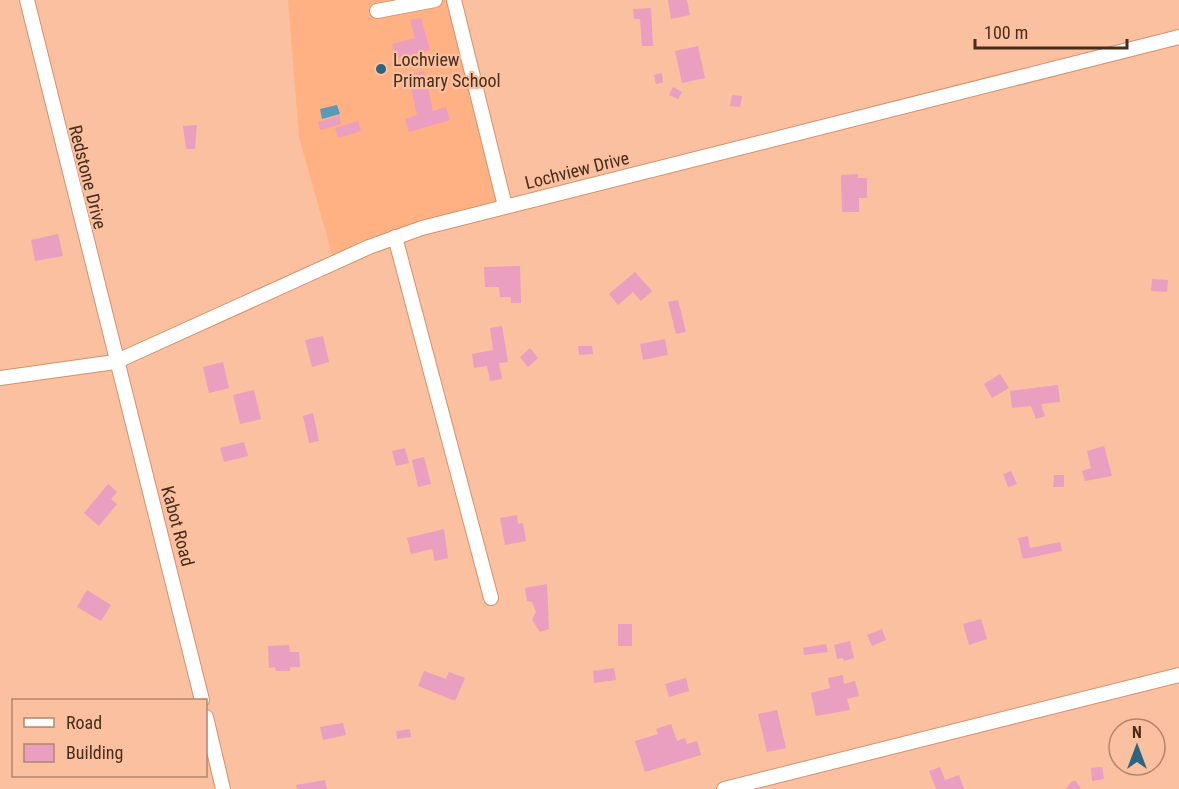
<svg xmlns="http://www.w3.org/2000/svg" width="1179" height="789" font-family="'Roboto Condensed',sans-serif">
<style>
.built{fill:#ffb183}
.water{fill:#5999b9}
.building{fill:#ea9ec0}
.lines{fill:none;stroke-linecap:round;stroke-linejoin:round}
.minor-casing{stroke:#d59169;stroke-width:16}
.minor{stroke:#fff;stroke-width:14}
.poi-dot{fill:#2d657f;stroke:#fac09f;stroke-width:2}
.labels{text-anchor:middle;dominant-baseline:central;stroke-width:4.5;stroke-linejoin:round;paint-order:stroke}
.poi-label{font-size:18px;fill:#492d1c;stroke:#fac09f;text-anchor:start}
.street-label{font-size:18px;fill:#492d1c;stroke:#fac09f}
</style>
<rect width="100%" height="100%" fill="#fac09f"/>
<path class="built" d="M288,0H451L501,203L333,258L299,137Z"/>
<path class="water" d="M337,105L340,114L322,119L320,109Z"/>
<g class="building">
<path d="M668,0H687L690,15L671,19Z"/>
<path d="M651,8L653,46H642L640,19H634L633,9Z"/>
<path d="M421,18L430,50L396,59L392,44L415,38L410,20Z"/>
<path d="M698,46L705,78L682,83L675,51Z"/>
<path d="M424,71L433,111L446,107L450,120L409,132L405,119L417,115L408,75Z"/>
<path d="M662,73L663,82L656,84L654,75Z"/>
<path d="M673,87L682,92L678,99L669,95Z"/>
<path d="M732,95L742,96L740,107L730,106Z"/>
<path d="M339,116L341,124L320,130L318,122Z"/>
<path d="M358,121L361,131L338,138L335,128Z"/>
<path d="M197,125L195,149H186L183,126Z"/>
<path d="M858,174V178H867V198H859V212H842L841,175Z"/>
<path d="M58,234L63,256L35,261L31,240Z"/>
<path d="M520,266L521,303H511V297H500L499,287H485L484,267Z"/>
<path d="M635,272L652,291L641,301L633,292L618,305L609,294Z"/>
<path d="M1152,279L1168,280L1167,292L1151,291Z"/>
<path d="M678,300L686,332L676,334L668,302Z"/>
<path d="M502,326L508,362L499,363L502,379L490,381L487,366L474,368L472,354L493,350L490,328Z"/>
<path d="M323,336L329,362L312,367L305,340Z"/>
<path d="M665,339L668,355L643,360L640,344Z"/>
<path d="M578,346H592L593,354L579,355Z"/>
<path d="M530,348L538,358L528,367L520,357Z"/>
<path d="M223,362L229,388L209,393L203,367Z"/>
<path d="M1000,374L1009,388L992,398L984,384Z"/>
<path d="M1058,385L1060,402L1041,404L1045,416L1036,419L1031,406L1012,408L1010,391Z"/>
<path d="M254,390L261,419L240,424L233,395Z"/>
<path d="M313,413L319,441L309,443L303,416Z"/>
<path d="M244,442L248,456L224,462L220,448Z"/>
<path d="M1104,446L1112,476L1085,481L1082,471L1091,468L1087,451Z"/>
<path d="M405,448L409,463L396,466L392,451Z"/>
<path d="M424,457L431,484L418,487L412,460Z"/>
<path d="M1011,471L1017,484L1008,487L1003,474Z"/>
<path d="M1054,475H1064V487H1053Z"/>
<path d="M108,484L117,492L111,499L117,504L99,526L84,513Z"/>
<path d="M517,515L518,524L523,523L526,541L505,545L500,518Z"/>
<path d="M444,529L448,558L435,561L432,549L411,554L407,538Z"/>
<path d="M1028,536L1030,548L1060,542L1062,551L1023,559L1018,538Z"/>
<path d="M547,584L549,629L540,632L532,620L536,612L532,602L527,601L525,588Z"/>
<path d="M87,590L111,605L101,621L77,607Z"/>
<path d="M981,619L987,639L969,645L963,624Z"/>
<rect x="618" y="624" width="14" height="22"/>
<path d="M882,629L886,640L872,646L867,635Z"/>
<path d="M850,641L854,658L844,661L843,658L837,659L834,645Z"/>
<path d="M826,644L828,652L804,655L803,648Z"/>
<path d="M289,645L290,652H299L300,667H290V671H276L275,667L269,668L268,646Z"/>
<path d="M614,668L616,680L594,683L593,671Z"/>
<path d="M424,671L446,679L449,672L465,678L455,701L418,686Z"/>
<path d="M843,675L844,684L855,681L859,696L847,699L850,710L816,716L811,693L830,688L828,678Z"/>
<path d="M686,678L689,691L669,697L665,684Z"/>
<path d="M777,710L786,748L767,752L758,714Z"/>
<path d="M343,723L346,735L323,740L320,727Z"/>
<path d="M671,724L677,741L685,738L687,744L697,741L701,755L645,772L635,741L658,734L656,729Z"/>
<path d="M410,729L411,737L397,739L396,731Z"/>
<path d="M940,767L945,780L959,775L964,789H936L929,771Z"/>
<path d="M1102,767L1104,779L1092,781L1091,768Z"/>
<path d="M325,780L327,789H297L296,785Z"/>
<path d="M1072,781H1076L1081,789H1066Z"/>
</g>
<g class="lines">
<g class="minor-casing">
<g id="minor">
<path d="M27,0L202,700"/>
<path d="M454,0L505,206"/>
<path d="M377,11L435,0"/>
<path d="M395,237L491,598"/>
<path d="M0,378L115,362L369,247L422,228L1179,37"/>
<path d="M206,717L223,789"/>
<path d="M724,789L1179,675"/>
</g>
</g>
<use href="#minor" class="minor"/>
</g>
<circle class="poi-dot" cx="381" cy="69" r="6"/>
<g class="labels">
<g class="poi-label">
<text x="393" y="59">Lochview<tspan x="393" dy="21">Primary School</tspan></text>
</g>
<g class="street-label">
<text transform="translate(577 170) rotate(-14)">Lochview Drive</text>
<text transform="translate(88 177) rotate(76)">Redstone Drive</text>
<text transform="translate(178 526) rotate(75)">Kabot Road</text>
</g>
</g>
<rect x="12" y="699" width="195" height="78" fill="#fac09f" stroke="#b3856b" stroke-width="1.5"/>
<rect x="24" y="718" width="30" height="9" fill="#ffffff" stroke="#b3856b" stroke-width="1.5"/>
<text x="66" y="729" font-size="18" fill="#492d1c">Road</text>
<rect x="24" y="744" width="30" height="18" fill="#ea9ec0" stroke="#b3856b" stroke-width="1.5"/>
<text x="66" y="759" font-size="18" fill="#492d1c">Building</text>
<g transform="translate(1137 747)"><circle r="28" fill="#fac09f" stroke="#b3856b" stroke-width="1.5"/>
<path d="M0-4.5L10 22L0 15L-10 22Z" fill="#2d657f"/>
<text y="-9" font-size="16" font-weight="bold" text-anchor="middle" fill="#492d1c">N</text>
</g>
<path d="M975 39v9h152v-9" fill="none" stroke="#492d1c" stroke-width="3"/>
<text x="984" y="39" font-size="18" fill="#492d1c" stroke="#fac09f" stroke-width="4.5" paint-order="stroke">100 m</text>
</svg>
